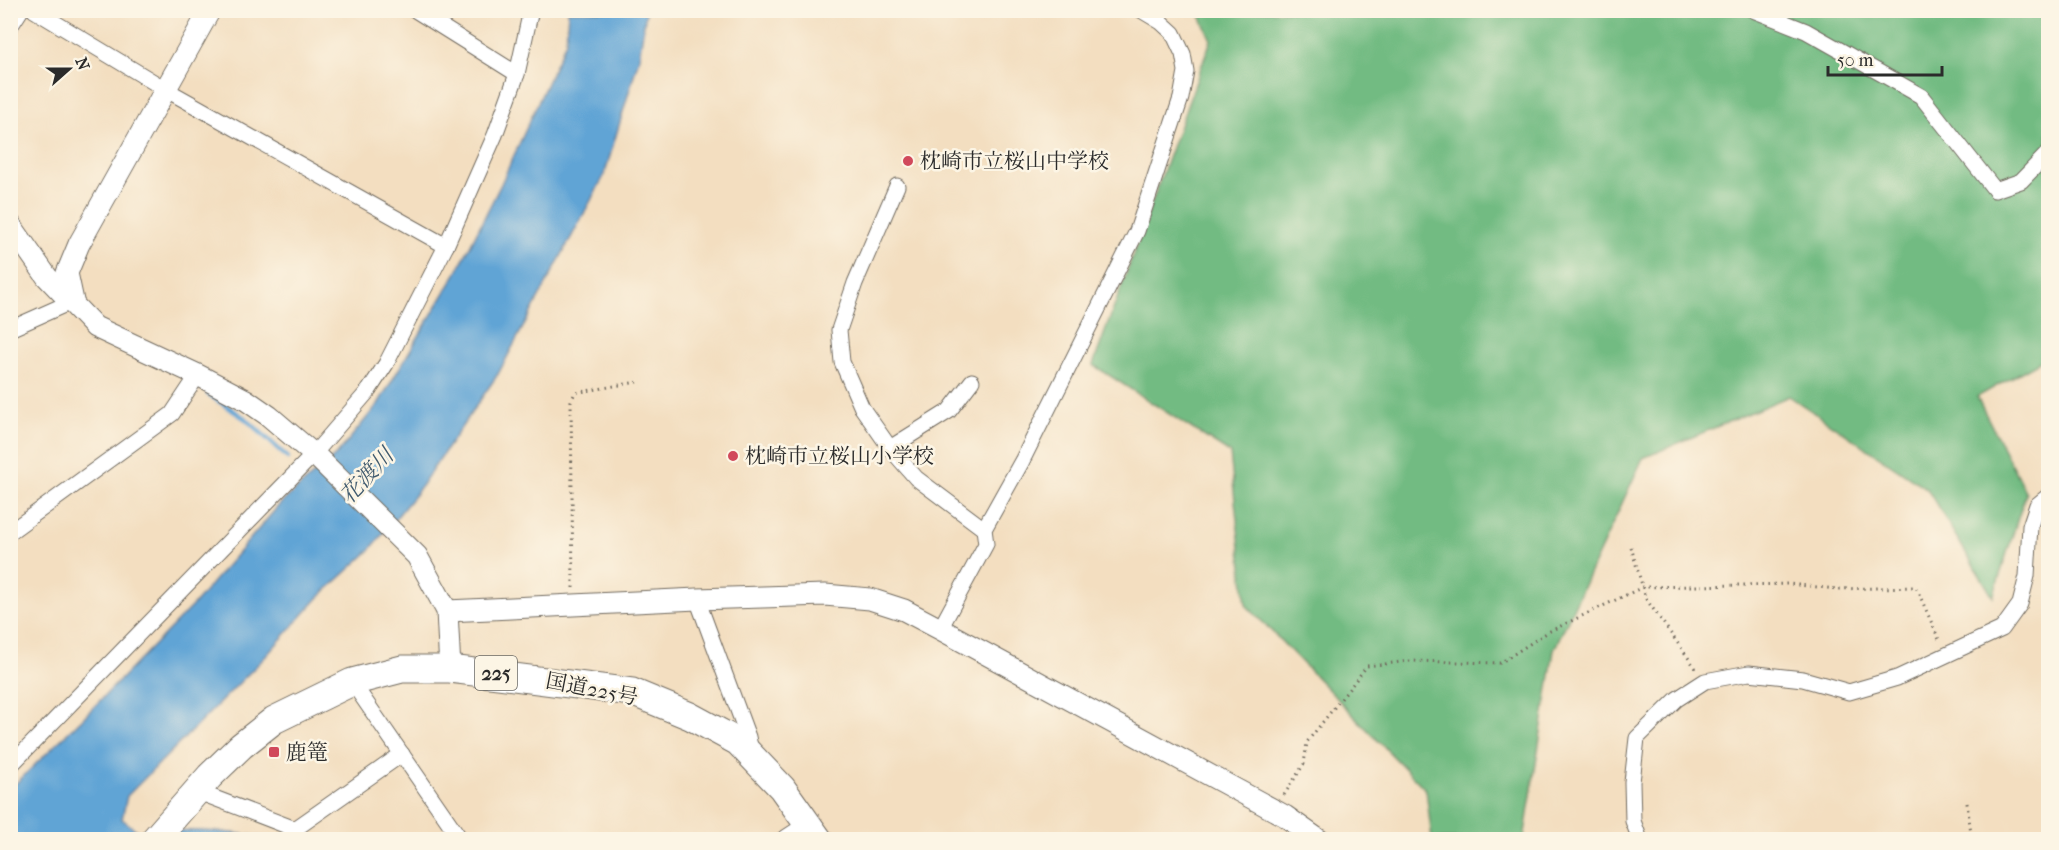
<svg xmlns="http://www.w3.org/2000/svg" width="2059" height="850" font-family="'IM FELL French Canon','Noto Serif JP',serif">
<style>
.forest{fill:#72bb82;stroke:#4e7356;stroke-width:1.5}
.water{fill:#61a4d5;stroke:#466880;stroke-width:1.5}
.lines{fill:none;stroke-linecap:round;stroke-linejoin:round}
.stream{stroke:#61a4d5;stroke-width:4.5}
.street-casing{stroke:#716a5f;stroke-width:17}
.secondary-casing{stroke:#716a5f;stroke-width:23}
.highway-casing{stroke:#716a5f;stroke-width:29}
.path{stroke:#716a5f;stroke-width:3;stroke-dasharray:1.5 4.5;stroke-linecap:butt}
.street{stroke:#fff;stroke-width:15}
.secondary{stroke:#fff;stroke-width:21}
.highway{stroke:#fff;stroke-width:27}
.poi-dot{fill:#d1495b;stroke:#fcf5e5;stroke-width:2}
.labels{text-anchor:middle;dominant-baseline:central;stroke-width:5;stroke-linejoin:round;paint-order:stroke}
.shield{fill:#fcf5e5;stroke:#6a6863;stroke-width:1.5}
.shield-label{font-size:20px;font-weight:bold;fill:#2b2b2b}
.poi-label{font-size:21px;fill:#2b2b2b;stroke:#fcf5e5;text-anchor:start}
.street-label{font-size:21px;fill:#2b2b2b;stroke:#fcf5e5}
.water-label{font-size:22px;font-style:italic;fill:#415b6f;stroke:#fcf5e5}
</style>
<rect width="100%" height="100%" fill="#fcf5e5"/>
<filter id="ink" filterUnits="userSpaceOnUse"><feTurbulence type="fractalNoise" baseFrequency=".0167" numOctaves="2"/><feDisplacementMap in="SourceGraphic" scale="12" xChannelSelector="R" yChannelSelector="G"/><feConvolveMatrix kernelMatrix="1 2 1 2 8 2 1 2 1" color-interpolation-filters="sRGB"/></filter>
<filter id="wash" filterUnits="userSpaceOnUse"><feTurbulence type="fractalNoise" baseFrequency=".008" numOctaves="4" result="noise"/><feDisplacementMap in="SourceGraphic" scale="24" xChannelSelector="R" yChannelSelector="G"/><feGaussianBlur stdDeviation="1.35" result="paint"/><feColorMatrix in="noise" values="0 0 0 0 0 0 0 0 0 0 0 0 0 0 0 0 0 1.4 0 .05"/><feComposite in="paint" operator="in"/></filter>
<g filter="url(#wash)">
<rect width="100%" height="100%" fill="#f3dec0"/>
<path class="forest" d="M1198,11H2048V361L2046,358L1977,397L2026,493L1993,597L1927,489L1789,396L1643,458L1554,650L1524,839H1432L1426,790L1246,605L1230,453L1093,365L1211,40Z"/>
<path class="water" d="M568,11H646L639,58L604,176L498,374L417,492L369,551L318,598L265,657L127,796L122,819L139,832C183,830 224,829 268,839L11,840V788L82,719L195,603L280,504L339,452L378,404L456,274L501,184L566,41Z"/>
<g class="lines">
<path class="stream" d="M208,394L246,419L288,458"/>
</g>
</g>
<g filter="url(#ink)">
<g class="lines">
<g class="street-casing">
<g id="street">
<path d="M34,10L165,89L446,246"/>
<path d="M415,10L517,74"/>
<path d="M1753,10L1806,31L1921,96L1995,190L2021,181L2048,153"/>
<path d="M10,27L21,10"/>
<path d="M897,186L855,283L839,330L842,362L862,408L890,448L916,478L984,529"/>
<path d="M10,329L73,301"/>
<path d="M890,448L949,411L972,381"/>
<path d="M10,532L172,414L198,375"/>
<path d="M697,599L748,737L751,751"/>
<path d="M940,629L986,544L984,529L1022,461L1137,231L1181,98L1186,71L1183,54L1173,33L1161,22L1141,10"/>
<path d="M352,682L461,840"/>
<path d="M10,766L313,455L369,390L386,364L446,246L495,135L517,74L531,10"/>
<path d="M196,791L295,829L402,754"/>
<path d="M782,840L808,823"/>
<path d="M1640,840L1633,821L1632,782L1637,738L1677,699L1705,681L1749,673L1803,679L1849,692L1897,678L2002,629L2020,604L2027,576L2030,526L2037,505L2048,496"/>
</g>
</g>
<g class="secondary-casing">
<g id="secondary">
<path d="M10,224L47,277L95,327L198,375L246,400L269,416L317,457L417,556L447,611L450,669"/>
<path d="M73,301L67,273L79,244L210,10"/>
<path d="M447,611L697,599L825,595L870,599L904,610L940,629L1285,816L1319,840"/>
</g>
</g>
<g class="highway-casing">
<path id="highway" d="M154,840L210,776L241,746L274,720L352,682L402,669H450L632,692L690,716L738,742L782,788L819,840"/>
</g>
<g class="path">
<path d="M1631,547L1646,599L1697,670"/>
<path d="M573,588L571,401L575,393L637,382"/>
<path d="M1284,795L1304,764L1307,742L1367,666L1410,661L1500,663L1548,632L1643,587L1788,584L1837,589L1916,587L1940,642"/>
<path d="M1967,803L1972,840"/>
<path d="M313,835L325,840"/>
</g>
<use href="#street" class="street"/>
<use href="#secondary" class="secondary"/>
<use href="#highway" class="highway"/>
</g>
</g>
<g class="poi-dot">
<circle cx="908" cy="161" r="6"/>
<circle cx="733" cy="456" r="6"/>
<rect x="268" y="746" width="12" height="12" rx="3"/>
</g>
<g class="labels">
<rect class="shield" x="475" y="656" width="42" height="34" rx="4.5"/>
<g class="shield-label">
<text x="496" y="673">225</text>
</g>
<g class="poi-label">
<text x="920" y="161">枕崎市立桜山中学校</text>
<text x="745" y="456">枕崎市立桜山小学校</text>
<text x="286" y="752">鹿篭</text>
</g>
<g class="street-label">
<text transform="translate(592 689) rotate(11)">国道225号</text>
</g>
<g class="water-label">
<text transform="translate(367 476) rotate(-47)">花渡川</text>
</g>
</g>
<rect width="2059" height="850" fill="none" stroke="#fcf5e5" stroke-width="36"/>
<g transform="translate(69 69) rotate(69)" stroke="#fcf5e5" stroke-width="4.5" paint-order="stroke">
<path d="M0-4.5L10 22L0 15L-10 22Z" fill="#2b2b2b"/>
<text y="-9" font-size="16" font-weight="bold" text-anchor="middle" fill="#2b2b2b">N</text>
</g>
<path d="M1828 66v9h114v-9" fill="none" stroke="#2b2b2b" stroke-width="3"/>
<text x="1837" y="66" font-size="18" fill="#2b2b2b" stroke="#fcf5e5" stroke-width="4.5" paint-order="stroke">50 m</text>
</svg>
